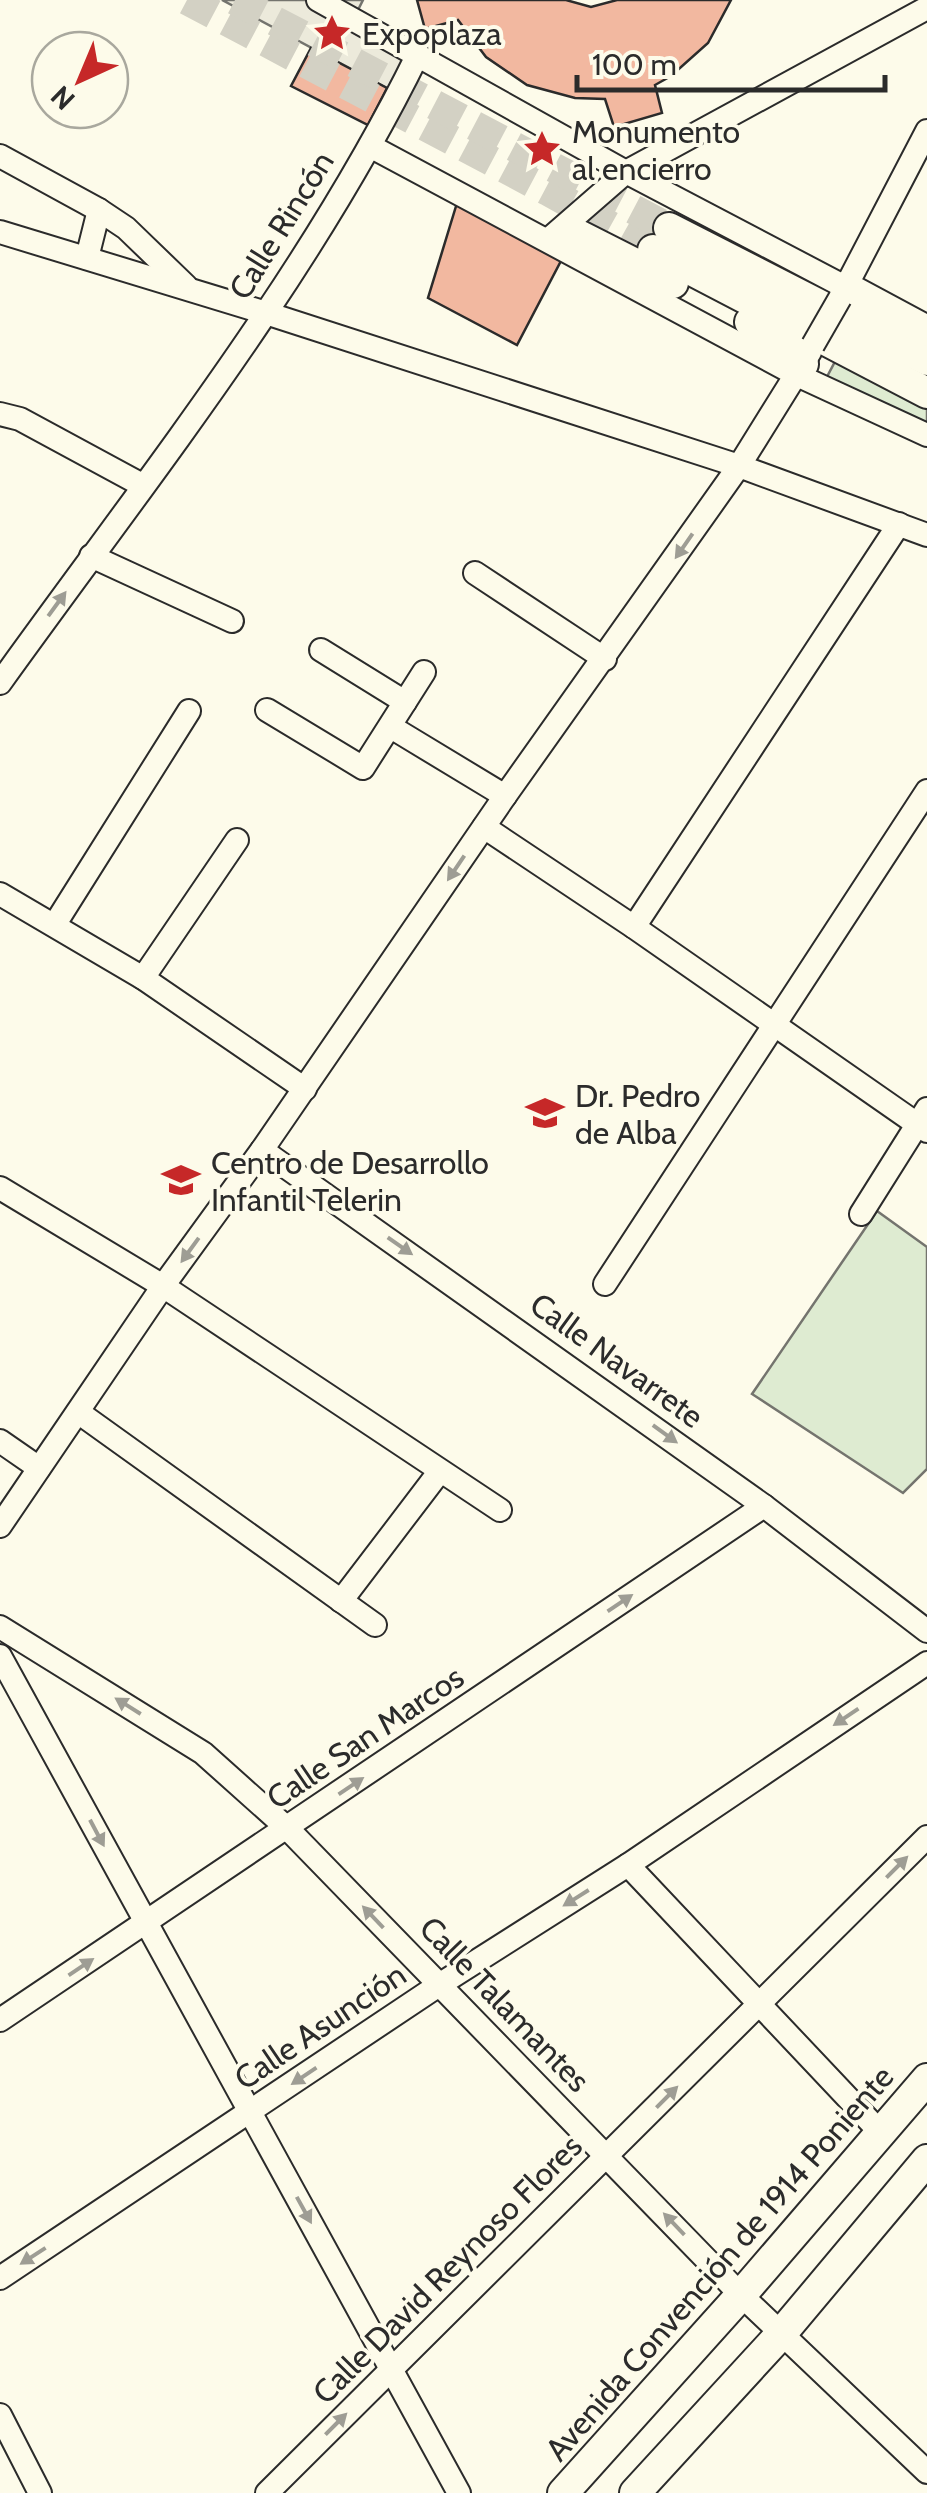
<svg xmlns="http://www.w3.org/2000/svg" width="927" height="2493" font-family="Cabin,sans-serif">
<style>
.green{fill:#deebd1;stroke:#74746e;stroke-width:2.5}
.parking{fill:#eceadb;stroke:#74746e;stroke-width:2.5}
.building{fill:#f2b8a0;stroke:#2b2b2b;stroke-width:2.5}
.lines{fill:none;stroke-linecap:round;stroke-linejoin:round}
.major-tunnel{stroke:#d3d1c4;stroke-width:30;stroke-dasharray:30 15;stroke-linecap:butt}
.minor-casing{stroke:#2b2b2b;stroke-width:26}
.major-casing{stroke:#2b2b2b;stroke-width:34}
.minor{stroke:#fdfbea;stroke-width:22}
.major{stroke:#fdfbea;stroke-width:30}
.minor-bridge-casing{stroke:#2b2b2b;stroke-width:26;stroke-linecap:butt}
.minor-bridge{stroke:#fdfbea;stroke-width:22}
.oneway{fill:#9e9d94}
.labels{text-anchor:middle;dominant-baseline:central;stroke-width:8;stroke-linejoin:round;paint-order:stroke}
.poi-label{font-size:32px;fill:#2b2b2b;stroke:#fdfbea;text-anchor:start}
.street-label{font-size:32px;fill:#2b2b2b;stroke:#fdfbea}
</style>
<rect width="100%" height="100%" fill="#fdfbea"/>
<g class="green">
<path d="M839,354L927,403V443L819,392Z"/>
<path d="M877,1211L927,1247V1469L903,1493L752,1394Z"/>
</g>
<path class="parking" d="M222,0H363L354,18L418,54L398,94Z"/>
<g class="building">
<path d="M417,0H566L591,7L617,0H731L708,43L671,76L655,85L662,113L614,127L605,99L575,98L527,85L486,57L458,20L425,29Z"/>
<path d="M311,48L387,88L368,125L291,86Z"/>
<path d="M457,203L563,257L517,345L428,298Z"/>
</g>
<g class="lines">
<g class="major-tunnel">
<path d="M187,0L548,191L653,250"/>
<path d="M235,0L669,228"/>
</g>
<g class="minor-casing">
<g id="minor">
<path d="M318,0L626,172L845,287"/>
<path d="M370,146L797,375L927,435"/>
<path d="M0,156L99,210L126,228L186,286"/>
<path d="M0,232L266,313L739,466L927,535"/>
<path d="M549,239L626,172L927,8"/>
<path d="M87,258L99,210"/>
<path d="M840,298L927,131"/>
<path d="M0,414L20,419L142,485"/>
<path d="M91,556L232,621"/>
<path d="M475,573L605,659"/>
<path d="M321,650L405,702"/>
<path d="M0,683C145,481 309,277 418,54"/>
<path d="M267,710L363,768L424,672"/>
<path d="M391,727L505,796"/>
<path d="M484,827L634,927L927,1131"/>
<path d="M0,894L143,978L305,1089"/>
<path d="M55,924L189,711"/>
<path d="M634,927L899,524"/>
<path d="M143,978L237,840"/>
<path d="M262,1150L764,1506L927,1631"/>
<path d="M0,1188L163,1286L500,1510"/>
<path d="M861,1214L927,1109"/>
<path d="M605,1284L927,791"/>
<path d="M78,1412L375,1625"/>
<path d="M0,1441L39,1468"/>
<path d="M0,1526L163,1286L262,1150L505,796L739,466L810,352"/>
<path d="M341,1601L440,1471"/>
<path d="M0,1627L203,1753L288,1829L741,2295L927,2472"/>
<path d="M0,1656L459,2493"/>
<path d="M628,1865L881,2133"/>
<path d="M0,2020L764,1506"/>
<path d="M0,2278L439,1985L628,1865L927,1663"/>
<path d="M0,2415L40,2493"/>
<path d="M267,2493L927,1837"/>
</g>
</g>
<g class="major-casing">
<g id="major">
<path d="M669,228L927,360"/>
<path d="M578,235L673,283"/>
<path d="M653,250L927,393"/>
<path d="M845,287L927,331"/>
<path d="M750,322L777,336L803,364"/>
<path d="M563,2493L741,2295L927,2079"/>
<path d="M635,2493L781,2334L927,2160"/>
</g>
</g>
<use href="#minor" class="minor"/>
<use href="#major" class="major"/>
<g class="minor-bridge-casing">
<path id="minor-bridge" d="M813,345L840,298"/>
</g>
<use href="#minor-bridge" class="minor-bridge"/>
</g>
<defs><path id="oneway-solid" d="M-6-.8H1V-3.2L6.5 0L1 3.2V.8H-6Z" transform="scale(2.5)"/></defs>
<g class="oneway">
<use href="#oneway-solid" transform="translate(684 546) rotate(125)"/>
<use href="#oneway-solid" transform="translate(57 604) rotate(-54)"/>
<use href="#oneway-solid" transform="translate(456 868) rotate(124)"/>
<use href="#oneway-solid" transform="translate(400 1246) rotate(35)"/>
<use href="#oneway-solid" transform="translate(190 1250) rotate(126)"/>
<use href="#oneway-solid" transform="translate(665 1434) rotate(36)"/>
<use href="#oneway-solid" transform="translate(620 1603) rotate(-34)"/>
<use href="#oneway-solid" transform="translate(128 1706) rotate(-148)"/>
<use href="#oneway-solid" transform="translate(846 1717) rotate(146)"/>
<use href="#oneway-solid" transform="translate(351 1786) rotate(-34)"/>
<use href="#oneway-solid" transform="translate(97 1833) rotate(62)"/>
<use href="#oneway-solid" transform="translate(897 1867) rotate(-45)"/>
<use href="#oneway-solid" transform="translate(576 1898) rotate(148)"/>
<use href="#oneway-solid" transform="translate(373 1917) rotate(-134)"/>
<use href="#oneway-solid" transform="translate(81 1967) rotate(-34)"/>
<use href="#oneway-solid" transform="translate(304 2076) rotate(146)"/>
<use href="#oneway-solid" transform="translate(667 2097) rotate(-45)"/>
<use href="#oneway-solid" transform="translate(304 2210) rotate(61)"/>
<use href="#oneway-solid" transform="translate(674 2224) rotate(-134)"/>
<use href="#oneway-solid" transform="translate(33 2256) rotate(147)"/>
<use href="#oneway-solid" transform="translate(336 2424) rotate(-45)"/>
</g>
<defs>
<g id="sight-bare" transform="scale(3)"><path d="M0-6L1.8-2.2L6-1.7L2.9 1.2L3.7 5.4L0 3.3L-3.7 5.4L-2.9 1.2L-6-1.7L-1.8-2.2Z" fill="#c62828" stroke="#fdfbea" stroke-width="2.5" paint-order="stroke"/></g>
<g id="school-bare" transform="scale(3)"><path d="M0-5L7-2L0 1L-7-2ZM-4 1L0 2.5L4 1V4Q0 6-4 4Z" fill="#c62828" stroke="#fdfbea" stroke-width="2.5" paint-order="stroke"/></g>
</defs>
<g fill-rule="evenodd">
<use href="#sight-bare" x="332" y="33"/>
<use href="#sight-bare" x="542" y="149"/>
<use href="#school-bare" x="545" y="1113"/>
<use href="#school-bare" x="181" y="1180"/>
</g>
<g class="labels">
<g class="poi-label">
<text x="362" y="33">Expoplaza</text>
<text x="572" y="131">Monumento<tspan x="572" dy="37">al encierro</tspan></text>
<text x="575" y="1095">Dr. Pedro<tspan x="575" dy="37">de Alba</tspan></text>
<text x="211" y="1162">Centro de Desarrollo<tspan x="211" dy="37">Infantil Telerin</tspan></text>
</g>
<g class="street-label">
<text transform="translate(281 225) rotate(-58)">Calle Rincón</text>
<text transform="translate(617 1360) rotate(36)">Calle Navarrete</text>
<text transform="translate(365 1737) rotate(-34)">Calle San Marcos</text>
<text transform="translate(505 2004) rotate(46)">Calle Talamantes</text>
<text transform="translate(320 2026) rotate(-34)">Calle Asunción</text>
<text transform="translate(719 2263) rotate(-49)">Avenida Convención de 1914 Poniente</text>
<text transform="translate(447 2269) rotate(-45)">Calle David Reynoso Flores</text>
</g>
</g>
<g transform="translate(80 80) rotate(224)"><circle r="48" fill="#fdfbea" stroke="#a9a89e" stroke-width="2.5"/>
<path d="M0-8L18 38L0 25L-18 38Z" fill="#c62828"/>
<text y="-15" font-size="28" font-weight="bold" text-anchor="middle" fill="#2b2b2b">N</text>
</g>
<path d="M577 75v15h308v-15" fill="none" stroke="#2b2b2b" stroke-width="5"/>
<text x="592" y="75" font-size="30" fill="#2b2b2b" stroke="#fdfbea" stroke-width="8" paint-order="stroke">100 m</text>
</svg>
